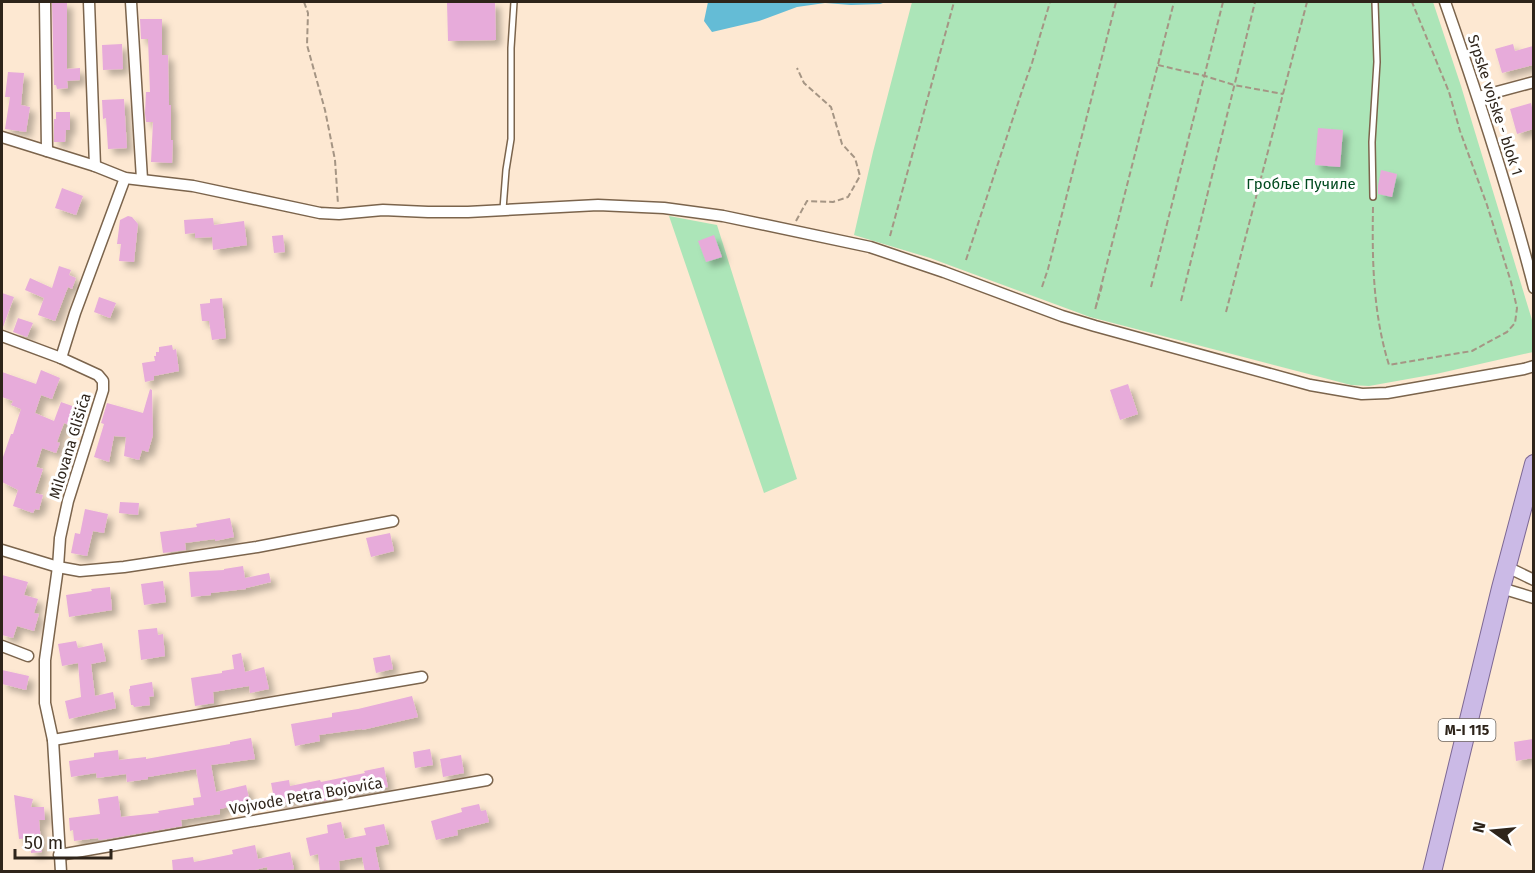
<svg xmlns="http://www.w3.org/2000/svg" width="1535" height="873" font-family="'Fira Sans',sans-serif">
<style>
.green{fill:#ace5b8}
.water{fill:#64bcd6}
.building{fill:#e7abda;filter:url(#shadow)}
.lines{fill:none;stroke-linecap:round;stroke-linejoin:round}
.lane-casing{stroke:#7b644c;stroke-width:8}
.street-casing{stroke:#7b644c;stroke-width:13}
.primary-casing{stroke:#7d6894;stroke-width:20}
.path{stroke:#a59584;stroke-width:2;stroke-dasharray:6 3;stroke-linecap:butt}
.lane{stroke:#fff;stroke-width:5}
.street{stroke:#fff;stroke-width:10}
.primary{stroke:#cbbae6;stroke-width:18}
.labels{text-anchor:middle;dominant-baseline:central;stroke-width:6;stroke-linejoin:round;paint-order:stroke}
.shield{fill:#fff;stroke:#6d665f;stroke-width:1.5}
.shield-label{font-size:14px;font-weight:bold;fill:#2e241a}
.street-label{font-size:15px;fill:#2e241a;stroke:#fff}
.park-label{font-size:15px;fill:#004a1f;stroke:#fff}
</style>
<defs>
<filter id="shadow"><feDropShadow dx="5.5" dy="5.5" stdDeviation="3" flood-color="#0004"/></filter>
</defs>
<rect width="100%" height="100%" fill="#fde8d2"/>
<g class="green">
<path d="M912,2H1433L1461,86L1532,320L1534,325L1533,352L1436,374L1369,386L1351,385L1090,317L930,258L854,235L873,152Z"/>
<path d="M669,216L717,225L797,479L764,493Z"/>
</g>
<path class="water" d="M708,2H886L880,4L851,5L825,3L797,7L759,21L712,32L704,21Z"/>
<g class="building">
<path d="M52,2H67V69L80,68V80L67,81L68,88L57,89L56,85H54Z"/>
<path d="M447,2H495L496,40L448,41Z"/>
<path d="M140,19H162V55H168L169,105H171V140H173L172,163L151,162L153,122H146L145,113L146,92H150L148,39H141Z"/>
<path d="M122,44L123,69L103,70L102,45Z"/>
<path d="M1513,44L1515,51L1533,46V65L1502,73L1495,49Z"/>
<path d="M8,72L24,73L21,105L30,107L26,132L5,129L10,97H5Z"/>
<path d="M124,99L127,148L108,149L106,118L103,119L102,100Z"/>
<path d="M1531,103L1533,112V129L1517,134L1510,109Z"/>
<path d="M56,112H70V130H66L65,142H54V119H56Z"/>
<path d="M1318,128L1343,130L1340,167L1315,165Z"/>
<path d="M1381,170L1397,174L1392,197L1378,194V186Z"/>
<path d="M62,188L83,196L76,215L55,208Z"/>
<path d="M128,216L132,217L138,224L134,262L119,261L121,244H117L120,220Z"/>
<path d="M213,218L214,225L244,221L247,245L213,250L212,237L195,238V233L185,234L184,220Z"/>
<path d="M283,235L285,252L274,253L272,236Z"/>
<path d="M714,235L722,257L706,262L698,241Z"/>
<path d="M59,266L71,270L69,275L76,278L72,289L68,287L55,321L38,315L44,298L25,290L30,278L52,288Z"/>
<path d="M2,293L14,297L3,327L2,326Z"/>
<path d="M99,297L116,303L110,318L94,312Z"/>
<path d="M222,298L226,338L212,340L209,321H202L200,304L210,303V299Z"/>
<path d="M18,318L33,323L27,337L13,332Z"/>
<path d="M172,345L173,350L176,349L179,371L154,376V380L145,382L142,363L155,361L154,356H156V352H159V347Z"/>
<path d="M41,370L60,378L52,399L41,395L35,413L54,421L61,402L75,407L69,425L64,423L57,442L60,443L56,453L42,448L36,467L43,469L35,493L43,495L39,510L35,509L33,513L13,506L18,490L2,482V460L11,434H13L21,409L11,405L13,401L2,397V372L36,384Z"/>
<path d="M1128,384L1138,414L1120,420L1110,390Z"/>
<path d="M150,389L152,390L153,435L148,452L142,450L139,460L124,456L126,437L114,436L109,462L94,457L104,424L101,423L107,403L143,413Z"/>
<path d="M120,502L139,503L138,515L119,513Z"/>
<path d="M85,509L108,514L104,533L93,531L87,556L71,553L75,533L80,534Z"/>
<path d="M230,518L234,537L215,541V539L185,543L186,550L163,553L160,532L197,527L196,524Z"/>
<path d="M390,533L394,551L371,557L366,538Z"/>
<path d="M243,566L245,578L269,573L271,582L246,588V589L211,593V595L191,597L189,572L224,570V569Z"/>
<path d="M2,575L28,582L24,595L38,599L34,613L39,614L34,631L17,626L13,638L2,635Z"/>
<path d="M163,581L166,602L144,605L141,584Z"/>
<path d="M110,587L112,610L69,617L66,595L92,591L91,589Z"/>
<path d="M157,628L158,635L163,634L165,656L141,660L138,630Z"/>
<path d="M76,641L78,648L102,643L106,661L91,664L95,696L113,692L116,708L69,719L65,701L81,697L78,663L62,666L58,644Z"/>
<path d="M241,653L245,672L264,667L269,689L250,693L249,686L213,692L214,703L195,706L191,678L222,673V671L234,669L232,655Z"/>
<path d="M390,655L393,669L376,673L373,658Z"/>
<path d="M2,670L29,676L26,690L2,684Z"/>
<path d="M152,682L154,696L149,697L150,705L134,707L133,705H131L129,689H130V686Z"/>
<path d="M412,696L418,717L362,730V729L319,735L320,741L295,746L291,724L332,717V713L358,709Z"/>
<path d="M251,738L255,759L211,765L216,792L246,785L250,802L220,809V814L181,820L182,826L107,839L99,840L98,838L74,841L73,830L70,831L69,818L100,814L98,799L118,796L121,817L159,813L158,811L194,805L193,798L201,797L196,769L148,777V779L127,782L126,774L97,778L96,773L71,777L69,761L94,757V753L118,750L119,760L146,757V759L230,744V742Z"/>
<path d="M1533,739V758L1516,761L1514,742Z"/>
<path d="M430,749L433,765L415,768L413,752Z"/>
<path d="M461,755L464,773L443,777L440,759Z"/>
<path d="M384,767L388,787L359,792V794L339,798L304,804L303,799L275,804L271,783L289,780L290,786L320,780L321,782L365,773L364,771Z"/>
<path d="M14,795L33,799L31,807H44L45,820H39L42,852L31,853L30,838L19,839Z"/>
<path d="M479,804L481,811L486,810L489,822L457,830L458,835L436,840L431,821L462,812L461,808Z"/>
<path d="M341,822L345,839L366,835L364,828L384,824L389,844L375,847L380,872H365L362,857L339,861L340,872H320L318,854L310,856L306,838L328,833L327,825Z"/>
<path d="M255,845L258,859L290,852L294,869L283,872H268L267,867L247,872H173L172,860L193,857L194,862L233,854L232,850Z"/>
</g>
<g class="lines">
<g class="lane-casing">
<g id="lane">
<path d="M1373,197L1372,142L1377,62L1375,2"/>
<path d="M503,209L506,170L511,139V48L514,2"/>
</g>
</g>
<g class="street-casing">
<g id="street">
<path d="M45,2L47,151"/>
<path d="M89,2L95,166"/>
<path d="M131,2L142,179"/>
<path d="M1445,2C1478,96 1509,191 1534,288"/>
<path d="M1478,97L1534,82"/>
<path d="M2,137L95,166L125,178L193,186L320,213L339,214L383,210L428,212H468L598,205L664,208L723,216L870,247L944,272L1062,316L1095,326L1310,385L1362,394L1387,393L1524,369L1534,366"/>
<path d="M2,336L61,358"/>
<path d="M2,550L58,567L80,571L124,567L257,547L393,521"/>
<path d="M1507,567L1534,580"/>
<path d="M1501,588L1534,598"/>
<path d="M2,646L28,656"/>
<path d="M53,740L422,677"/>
<path d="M59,855L487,780"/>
<path d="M61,872L53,740L45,703V660L58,567L60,538L68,501L103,390V381L98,375L61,358L75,313L125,178"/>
</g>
</g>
<g class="primary-casing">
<path id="primary" d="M1432,872L1501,588L1534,464"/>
</g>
<g class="path">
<path d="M304,2L308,13L307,45L325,110L335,160L338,204"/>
<path d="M1158,65L1205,76L1234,85L1283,94"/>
<path d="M1373,207C1372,260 1373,314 1389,365L1472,351L1507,332L1515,323L1517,308L1511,282L1487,205L1460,131L1449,92L1412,2"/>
<path d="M796,221L807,201L833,202L848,197L860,176L855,158L842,144L831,107L804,83L797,68"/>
<path d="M890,236L954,2"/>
<path d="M966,260L1023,88L1032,63L1050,2"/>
<path d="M1102,286L1095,310L1174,2"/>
<path d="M1042,287L1048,269L1116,2"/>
<path d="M1151,287L1223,2"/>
<path d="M1181,301L1255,2"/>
<path d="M1226,312L1307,2"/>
</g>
<use href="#lane" class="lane"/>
<use href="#street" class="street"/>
<use href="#primary" class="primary"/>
</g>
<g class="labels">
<rect class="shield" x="1438.5" y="719" width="57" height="22" rx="4.5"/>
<g class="shield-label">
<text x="1467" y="730">M-I 115</text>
</g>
<g class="street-label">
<text transform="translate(1495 105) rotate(72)">Srpske vojske - blok 1</text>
<text transform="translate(70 446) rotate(-73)">Milovana Glišića</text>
<text transform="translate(306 796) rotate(-10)">Vojvode Petra Bojovića</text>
</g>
<g class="park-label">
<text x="1301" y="184">Гробље Пучиле</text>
</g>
</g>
<rect width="1535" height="873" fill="none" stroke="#2e241a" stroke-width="6"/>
<g transform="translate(1493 831) rotate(285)" stroke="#ffffff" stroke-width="4.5" paint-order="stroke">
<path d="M0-4.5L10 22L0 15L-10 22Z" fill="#2e241a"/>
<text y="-9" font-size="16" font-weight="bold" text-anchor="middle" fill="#2e241a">N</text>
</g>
<path d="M15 849v9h96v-9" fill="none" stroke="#2e241a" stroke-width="3"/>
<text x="24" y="849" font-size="18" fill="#2e241a" stroke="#ffffff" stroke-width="4.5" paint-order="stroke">50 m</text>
</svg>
